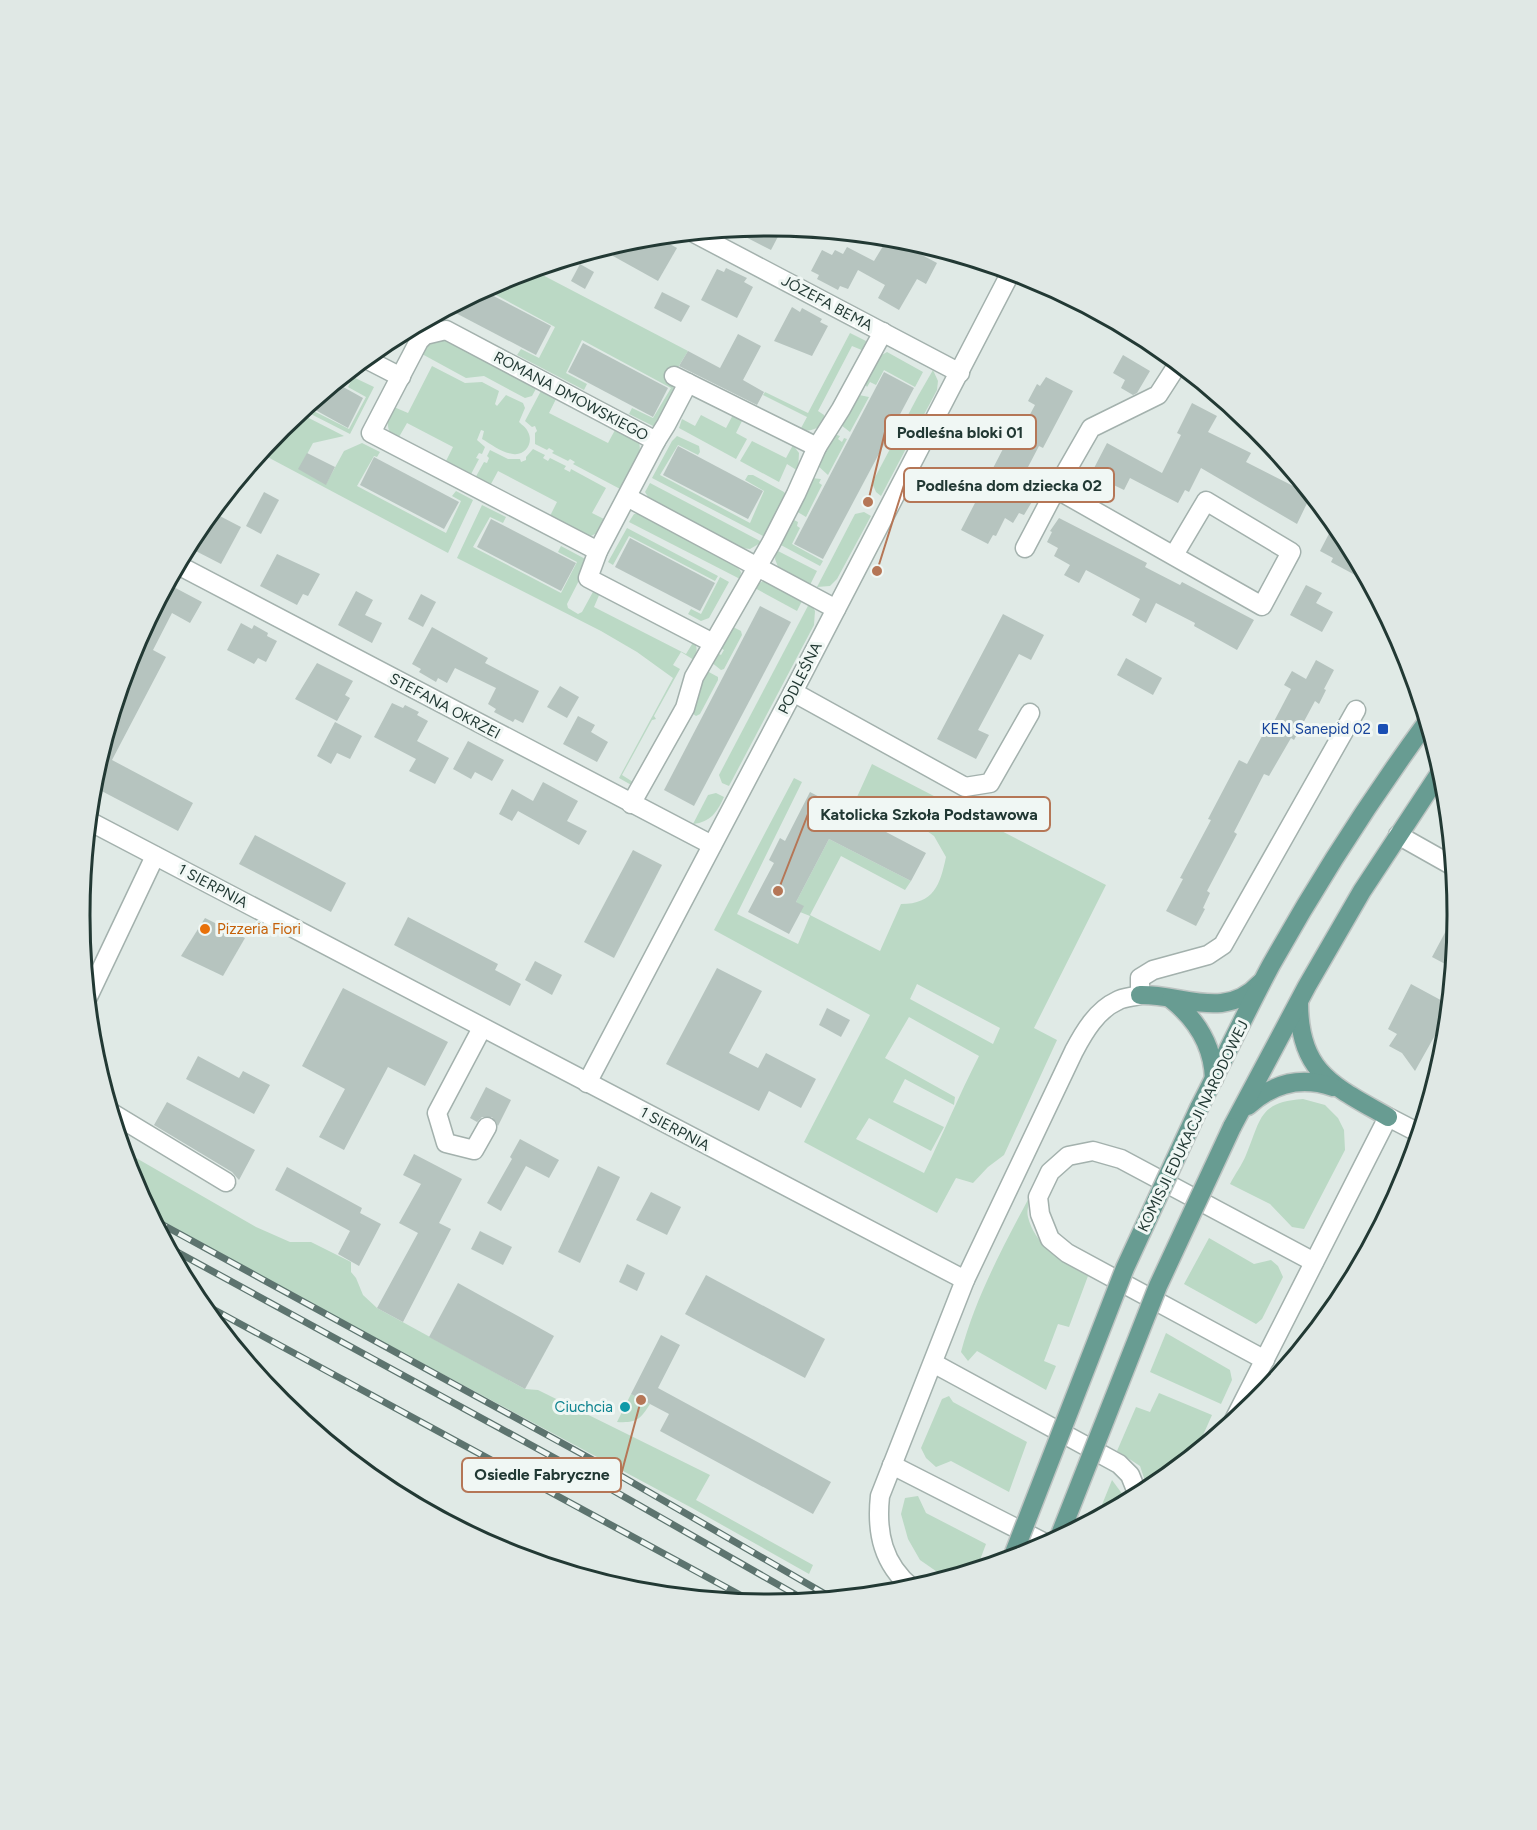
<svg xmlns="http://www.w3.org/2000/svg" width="1537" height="1830" font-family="Figtree,sans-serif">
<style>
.green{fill:#bbd9c5;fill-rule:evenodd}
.building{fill:#b6c4bf}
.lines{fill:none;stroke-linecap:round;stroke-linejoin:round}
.minor-casing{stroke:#a3b1ad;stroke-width:21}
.major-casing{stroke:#bdc4c2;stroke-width:21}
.minor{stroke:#fff;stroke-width:18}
.major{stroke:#689c92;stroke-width:18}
.rail-casing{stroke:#5d746f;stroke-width:7}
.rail{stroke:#f0f7f4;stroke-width:4.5;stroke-dasharray:14;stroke-linecap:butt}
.major-bridge-casing{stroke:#bdc4c2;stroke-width:21;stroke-linecap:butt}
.major-bridge{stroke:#689c92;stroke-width:18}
.transit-dot{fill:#1a4fb4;stroke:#f0f7f4;stroke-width:2}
.food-dot{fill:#e8710a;stroke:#f0f7f4;stroke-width:2}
.culture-dot{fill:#0f9aa8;stroke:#f0f7f4;stroke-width:2}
.labels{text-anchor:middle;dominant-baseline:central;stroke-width:6;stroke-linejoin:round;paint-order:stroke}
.street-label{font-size:15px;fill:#223934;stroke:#f0f7f4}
.transit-label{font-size:15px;fill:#164399;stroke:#f0f7f4;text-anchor:end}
.food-label{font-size:15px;fill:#c56008;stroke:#f0f7f4;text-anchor:start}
.culture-label{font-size:15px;fill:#0d838f;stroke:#f0f7f4;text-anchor:end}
.rim{fill:none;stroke:#223934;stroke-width:3}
.leader{fill:none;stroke:#b57656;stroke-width:2}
.callout-dot{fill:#b57656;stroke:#f0f7f4;stroke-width:2}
.callout{fill:#f0f7f4;stroke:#b57656;stroke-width:2}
.callout-label{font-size:16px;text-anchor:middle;font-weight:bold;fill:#223934}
</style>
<rect width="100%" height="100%" fill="#e0eae6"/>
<g class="green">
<path d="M533,270L688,351L669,382L675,390L657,428L629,414L632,408L653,418L671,388L582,340L566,373L587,384L584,390L517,355L521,349L539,358L555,327L485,289L505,278Z"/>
<path d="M850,333L866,341L864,351L852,346L818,411L824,415V422C817,429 811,432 800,430L807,417L763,395L765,392L808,413Z"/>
<path d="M442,336L538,385L532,396L525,398L484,376L466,378L422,354L429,342Z"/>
<path d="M887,352L923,372L915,387L884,370L876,385L870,382L867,387L865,384L880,356Z"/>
<path d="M432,366L465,383L482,382L499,391L495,404L497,406L506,395L523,403L525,408L519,422C522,425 526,427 528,432C534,443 525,456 513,454C502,453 491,444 482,439L484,431L481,430L477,440L485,447L482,454L479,453L476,458L479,459L469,478L448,467L446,461L453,447L407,423L399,437L394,438C384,427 388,419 394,407L408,413Z"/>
<path d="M933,370L938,381L937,390L881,496L876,492L872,483L918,396Z"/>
<path d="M353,377L374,387L350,434L303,410L306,407L349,429L366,397L348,387Z"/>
<path d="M543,387L554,393L556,399L549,413L608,443L615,430L620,428C626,431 633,435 637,439C647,451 628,478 622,490L573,464L575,462L570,459L568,461L552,453L554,451L549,448L547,450L535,444V433L537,431L535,426L532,427L525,421Z"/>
<path d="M859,395L869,397L850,432L841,425L848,416Z"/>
<path d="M299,413L344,436L313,443L299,469L326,484L344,451L362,443L380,452L377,457L374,456L357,486L446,533L461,501L452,496L456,491L473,500L448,553L260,453L282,428Z"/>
<path d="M734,413L744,417L736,433L747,439L736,459L679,428L682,419L695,426L701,415L726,428Z"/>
<path d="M834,434L840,436L838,439L842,442L844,438L847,439L828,475L817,465Z"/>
<path d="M677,436L699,446L700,452L698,455L678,445L660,475L750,523L764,491L745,480L748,475H753L784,492L787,496L765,537L652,478L672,441Z"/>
<path d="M752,441L786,458L793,445L799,453L798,471L787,464L779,482L740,461Z"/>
<path d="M533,449L545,455L543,458L548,461L550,458L566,466L564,469L570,472L571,469L606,488L592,513L606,520L597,533L589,537L551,521L550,516L557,502L498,471L491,484L485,486L474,480L484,462L487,463L489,458L487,456L490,450L508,459H520L521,462L526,460V457Z"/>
<path d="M812,478L821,479L819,483L822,485L806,517L796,511L809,487Z"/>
<path d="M650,483L762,542L750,549L741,548L650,500L645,492Z"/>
<path d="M482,505L506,517L503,523L490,517L473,547L561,593L577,562L558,552L561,546L589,561L567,604L568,608L578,614L582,612L594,590L600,593L594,607L686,654L694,641C698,648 697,653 694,660L681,652L673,665L680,669L654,716L656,719L652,720L622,775L633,782V786L619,778L673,678L637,652L601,631L457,558Z"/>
<path d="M864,512L871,516L837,579L830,586L817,587L855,514Z"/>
<path d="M639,513L735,563L741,572L740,579L629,522L634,514Z"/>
<path d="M792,519L798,522L797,526L800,528L792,544L823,561L820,566L779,544Z"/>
<path d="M627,528L718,576L715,581L629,536L613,565L608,562Z"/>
<path d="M776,550L817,571L810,585L778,567L775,559Z"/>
<path d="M720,577L729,582L709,618L701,621L688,614L691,609L701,614Z"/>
<path d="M763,581H769L803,599L797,611L753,587Z"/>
<path d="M810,602L815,611L814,625L729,786L722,783L719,775Z"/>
<path d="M733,627L741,631L742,635L724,669L721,670L711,662L717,653L721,655L724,650L719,647Z"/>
<path d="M707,671L718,677V680L700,714L696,716L692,713L701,680Z"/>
<path d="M872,764L1106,885L1034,1028L1057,1040L1004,1155L988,1167L973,1183L956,1178L937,1213L804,1142L870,1015L714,930L794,778L802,782L737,914L798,944L810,916L800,912L796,902L829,839L911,881L905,890L841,856L810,915L880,951L901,904C934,904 940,885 946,857L934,836L917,824L857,797ZM917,984L1000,1028L993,1044L910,999ZM909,1017L979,1056C959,1095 943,1134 924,1173L856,1139L869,1118L931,1151L944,1127L893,1102L905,1079L954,1105L955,1097L885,1058Z"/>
<path d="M716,793L724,797C717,812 711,822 693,824L708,795Z"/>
<path d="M1303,1099L1325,1105L1338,1118L1344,1130L1345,1150L1304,1229L1292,1227L1270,1204L1230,1184C1235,1174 1242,1165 1246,1155C1261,1120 1258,1102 1303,1099Z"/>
<path d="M124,1151L256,1227L290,1242H311L351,1262V1272L356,1278L363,1295L377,1308L525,1389L538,1390L710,1475L696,1500L813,1565L809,1574L692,1508L316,1306L151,1215L132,1178Z"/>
<path d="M1031,1194C1030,1200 1026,1211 1028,1217C1035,1246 1064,1263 1088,1276L1069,1327L1058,1324L1044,1361L1056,1366L1046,1390L977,1351L968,1361L961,1352C976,1296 1004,1245 1031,1194Z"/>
<path d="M1209,1238L1254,1264L1271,1260L1278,1266L1283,1277L1262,1319L1256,1324L1184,1284Z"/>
<path d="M1166,1333L1230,1370L1232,1380L1221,1404L1150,1372Z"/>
<path d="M1159,1393L1212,1415L1196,1451L1187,1450L1178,1465L1169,1466L1163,1479L1148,1490L1140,1466L1117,1451L1136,1407L1150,1412Z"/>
<path d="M631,1394L650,1404C640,1420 636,1423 617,1422Z"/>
<path d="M949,1396L953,1402L1027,1442L1009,1492L951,1461L936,1467L926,1458L921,1448L942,1399Z"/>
<path d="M1112,1480L1123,1495L1122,1504L1097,1517Z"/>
<path d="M918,1496L926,1513L986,1544L977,1568L946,1578L920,1560L908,1539L901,1514L905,1498Z"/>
</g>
<g class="building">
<path d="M769,226L783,227L771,250L732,230Z"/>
<path d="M657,237L677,248L658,281L613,256L620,244L634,239Z"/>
<path d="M888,238L911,242L907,247L937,263L926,284L917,279L899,310L878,298L885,285L858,270L848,289L840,286L838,290L817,279L819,275L811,271L822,250L832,255L835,250L843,254L847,247L874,261Z"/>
<path d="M580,264L594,272L585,289L571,281Z"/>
<path d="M726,268L747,278L744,282L753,287L737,318L701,300L717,269L724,272Z"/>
<path d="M482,290L551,326L536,355L448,309Z"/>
<path d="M662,292L690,306L681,322L654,308Z"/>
<path d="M792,307L800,312L802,308L822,319L820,322L828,326L812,356L774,341Z"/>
<path d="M738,334L761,346L743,380L764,392L757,405L679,366L688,351L720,368Z"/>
<path d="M583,343L668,388L653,417L568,372Z"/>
<path d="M1123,355L1150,371L1137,393L1133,395L1121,388L1125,380L1113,373Z"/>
<path d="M884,372L914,388L823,559L794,544Z"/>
<path d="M1046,377L1073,391L1043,448L1039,446L1016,490L1033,500L1024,515L1019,513L1013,523L1005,518L996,536L993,535L988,544L961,530L1005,445L992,438L1000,424L1019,435L1035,405L1028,401L1037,384L1040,386Z"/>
<path d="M336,383L363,398L348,428L308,406Z"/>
<path d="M1192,403L1217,416L1208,432L1251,453L1246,462L1311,495L1297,524L1201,468L1189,492L1185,490L1178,503L1130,478L1124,490L1091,474L1107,443L1162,473L1181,435L1177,433Z"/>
<path d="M678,446L763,491L748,519L663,475Z"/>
<path d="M307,453L335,467L326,485L298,469Z"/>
<path d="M374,457L459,502L444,529L360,485Z"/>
<path d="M264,492L279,500L261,534L246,526Z"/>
<path d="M212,512L241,527L221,564L188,547L196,532Z"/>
<path d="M1059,518L1147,563L1145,567L1180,585L1182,582L1254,620L1237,650L1194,626L1195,623L1156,603L1146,623L1132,615L1140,599L1086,570L1079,583L1064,575L1070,565L1054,556L1058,548L1047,542L1052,532L1050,531Z"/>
<path d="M491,519L576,563L561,591L477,547Z"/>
<path d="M1334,524L1342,532L1368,582L1331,562L1333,558L1320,551Z"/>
<path d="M630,538L715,583L700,611L615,567Z"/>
<path d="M277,554L320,574L308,596L303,594L297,605L260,586Z"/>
<path d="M168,584L202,602L190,623L172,613L153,650L166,657L112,760L193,803L178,831L92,786L132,651Z"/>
<path d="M1306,585L1322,593L1316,603L1333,612L1322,632L1290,615Z"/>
<path d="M356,591L373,600L365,615L382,623L372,643L338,625Z"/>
<path d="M421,594L436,602L423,627L408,619Z"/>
<path d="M760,606L791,622L694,806L664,790Z"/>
<path d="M1003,614L1044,635L1031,660L1019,654L978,730L989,735L976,759L937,739Z"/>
<path d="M241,623L252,629L254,625L268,633L267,636L277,641L266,662L258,658L254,664L227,650Z"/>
<path d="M432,627L488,658L485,663L539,691L523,723L515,719L513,722L494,712L496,709L488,704L496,688L455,668L447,683L438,678L436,682L419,672L421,669L412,664Z"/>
<path d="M1126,658L1162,678L1153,695L1117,675Z"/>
<path d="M1316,660L1334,670L1324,689L1326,690L1319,704L1315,701L1294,740L1291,738L1269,776L1264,774L1234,832L1237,834L1207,891L1210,893L1203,908L1205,909L1196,926L1166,911L1183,879L1180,878L1211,820L1208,819L1239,760L1247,764L1268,725L1271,727L1291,689L1284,685L1292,671L1306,679Z"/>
<path d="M317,663L353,681L345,695L350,698L337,721L295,699Z"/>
<path d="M560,686L579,697L567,718L547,707Z"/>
<path d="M392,703L403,708L405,705L419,712L417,715L428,721L417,741L449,758L435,784L409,771L416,759L374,737Z"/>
<path d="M578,716L595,725L591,732L608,742L597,762L563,744Z"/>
<path d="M335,722L362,736L350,759L337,753L331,764L317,756Z"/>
<path d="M468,741L504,760L492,781L475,772L471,779L453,769Z"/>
<path d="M543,782L578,801L567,821L587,831L579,845L518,811L512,821L499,814L512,789L533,801Z"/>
<path d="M810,792L926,853L911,881L829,839L796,902L804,906L789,934L748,912L774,863L769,860L780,838L785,841Z"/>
<path d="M255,835L346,883L331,912L239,864Z"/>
<path d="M633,850L662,865L614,958L584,942Z"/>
<path d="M1457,910L1454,954L1447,965L1432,957Z"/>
<path d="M408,917L498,964L495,970L521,984L510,1006L394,945Z"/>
<path d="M205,918L245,938L223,976L181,956Z"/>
<path d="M535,961L562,975L552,995L525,980Z"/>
<path d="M717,968L762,991L729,1053L758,1068L766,1053L816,1079L801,1108L769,1091L759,1111L666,1064Z"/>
<path d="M1411,984L1448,1004L1443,1021L1415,1071L1402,1053L1389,1046L1397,1034L1388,1029Z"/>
<path d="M343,988L448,1042L425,1086L388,1067L344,1150L319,1137L345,1089L302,1066Z"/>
<path d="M827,1008L850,1020L841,1037L819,1025Z"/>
<path d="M198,1056L239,1078L243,1071L270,1085L254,1114L186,1079Z"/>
<path d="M486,1087L511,1100L498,1126L492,1117H482L477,1122L470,1118Z"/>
<path d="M167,1102L255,1150L239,1180L232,1172L154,1125Z"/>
<path d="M520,1139L559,1160L549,1178L526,1166L501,1211L487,1203L512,1159L510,1157Z"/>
<path d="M414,1154L462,1179L439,1223L451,1229L403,1322L377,1308L418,1233L399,1223L421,1184L403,1175Z"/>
<path d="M598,1166L620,1177L580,1263L558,1252Z"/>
<path d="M287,1167L362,1208L360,1213L381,1224L359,1266L338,1254L350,1231L275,1190Z"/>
<path d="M651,1192L681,1207L667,1235L636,1220Z"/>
<path d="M480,1231L512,1247L503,1265L471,1249Z"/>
<path d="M627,1264L645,1273L637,1291L619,1282Z"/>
<path d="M706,1275L825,1339L805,1378L685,1314Z"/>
<path d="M458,1283L554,1336L525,1389L429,1337Z"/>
<path d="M661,1335L680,1345L658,1388L831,1482L813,1514L660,1431L669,1414L631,1394Z"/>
</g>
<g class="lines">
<g class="minor-casing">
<g id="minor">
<path d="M694,233L960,373"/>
<path d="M366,359L401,377"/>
<path d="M674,376L817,447"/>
<path d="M688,383L666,425L656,441L598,551L588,578L713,643"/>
<path d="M1056,489L1262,606L1291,552L1206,501L1174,555"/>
<path d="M627,497L836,609"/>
<path d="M1025,548L1056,489L1091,428L1158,395L1178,364"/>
<path d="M598,551L371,433L419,341L425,335L446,330L656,441"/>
<path d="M178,565L712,845"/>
<path d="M793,692L965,787L990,783L1030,713"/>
<path d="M631,804L685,708L694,677L771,543L796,494L817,447L841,409L883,332"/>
<path d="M89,821L965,1280"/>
<path d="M1398,835L1453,866"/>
<path d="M88,997L155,856"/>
<path d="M482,1028L437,1113L446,1143L474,1150L487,1127"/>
<path d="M587,1083L793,692L1011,272"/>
<path d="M112,1113L226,1182"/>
<path d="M1265,1360L1067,1253L1050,1239L1040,1214L1038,1197L1050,1172L1068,1156L1093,1151L1121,1159L1314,1262"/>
<path d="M933,1363L1119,1464L1130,1475L1138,1495"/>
<path d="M1234,1420L1388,1117L1419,1133"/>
<path d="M892,1465L1047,1544"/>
<path d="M912,1588C883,1564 876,1533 880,1496L965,1280L1074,1051C1084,1032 1097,1010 1117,1001C1123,997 1133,997 1140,995V978L1153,970L1208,955L1223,945L1356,710"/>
</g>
</g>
<g class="major-casing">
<g id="major">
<path d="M1140,995C1183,994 1225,1021 1260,983"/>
<path d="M1171,999C1196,1019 1213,1046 1214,1079"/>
<path d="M1299,1003C1299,1073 1334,1086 1388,1117"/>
<path d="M1248,1106C1273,1083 1301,1076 1333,1087"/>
<path d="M1199,1108C1223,1061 1246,1012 1271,965C1318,881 1370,800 1427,722"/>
<path d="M1232,1127L1307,986L1362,891L1441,771"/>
</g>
</g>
<use href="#minor" class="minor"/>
<use href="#major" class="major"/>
<g class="rail-casing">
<g id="rail">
<path d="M154,1220L602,1465L832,1598"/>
<path d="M168,1247L593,1479L805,1600"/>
<path d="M198,1301L753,1602"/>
</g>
</g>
<use href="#rail" class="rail"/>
<g class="major-bridge-casing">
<g id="major-bridge">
<path d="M1059,1537L1158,1286L1232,1127"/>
<path d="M1012,1558L1125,1268L1199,1108"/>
</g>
</g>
<use href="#major-bridge" class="major-bridge"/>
</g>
<rect class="transit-dot" x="1377" y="723" width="12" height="12" rx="3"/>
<circle class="food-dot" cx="205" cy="929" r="6"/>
<circle class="culture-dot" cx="625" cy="1407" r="6"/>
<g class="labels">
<g class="street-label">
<text transform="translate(827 303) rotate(28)">JÓZEFA BEMA</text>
<text transform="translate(571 396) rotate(28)">ROMANA DMOWSKIEGO</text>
<text transform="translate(800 678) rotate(-63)">PODLEŚNA</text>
<text transform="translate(445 706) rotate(28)">STEFANA OKRZEI</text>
<text transform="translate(213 886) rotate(28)">1 SIERPNIA</text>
<text transform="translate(1193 1126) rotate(-64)">KOMISJI EDUKACJI NARODOWEJ</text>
<text transform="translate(675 1129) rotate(28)">1 SIERPNIA</text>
</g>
<g class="transit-label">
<text x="1371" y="729">KEN Sanepid 02</text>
</g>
<g class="food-label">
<text x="217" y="929">Pizzeria Fiori</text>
</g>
<g class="culture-label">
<text x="613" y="1407">Ciuchcia</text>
</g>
</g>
<path d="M0 0H1537V1830H0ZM768 236H769A678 678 0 0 1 1447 914V916A678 678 0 0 1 769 1594H768A678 678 0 0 1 90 916V914A678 678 0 0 1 768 236Z" fill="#e0e8e5" fill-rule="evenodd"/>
<path class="rim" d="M768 236H769A678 678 0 0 1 1447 914V916A678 678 0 0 1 769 1594H768A678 678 0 0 1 90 916V914A678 678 0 0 1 768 236Z"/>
<path class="leader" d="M868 502L885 432M877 571L904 485M778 891L808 814M641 1400L621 1475"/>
<g class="callout-dot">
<circle cx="868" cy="502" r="6"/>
<circle cx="877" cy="571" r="6"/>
<circle cx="778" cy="891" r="6"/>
<circle cx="641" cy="1400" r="6"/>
</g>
<g class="callout">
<rect x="885" y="415" width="151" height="34" rx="6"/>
<rect x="904" y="468" width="210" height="34" rx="6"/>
<rect x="808" y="797" width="242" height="34" rx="6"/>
<rect x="462" y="1458" width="159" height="34" rx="6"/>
</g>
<g class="callout-label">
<text x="960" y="438">Podleśna bloki 01</text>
<text x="1009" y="491">Podleśna dom dziecka 02</text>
<text x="929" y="820">Katolicka Szkoła Podstawowa</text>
<text x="542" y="1480">Osiedle Fabryczne</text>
</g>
</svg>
